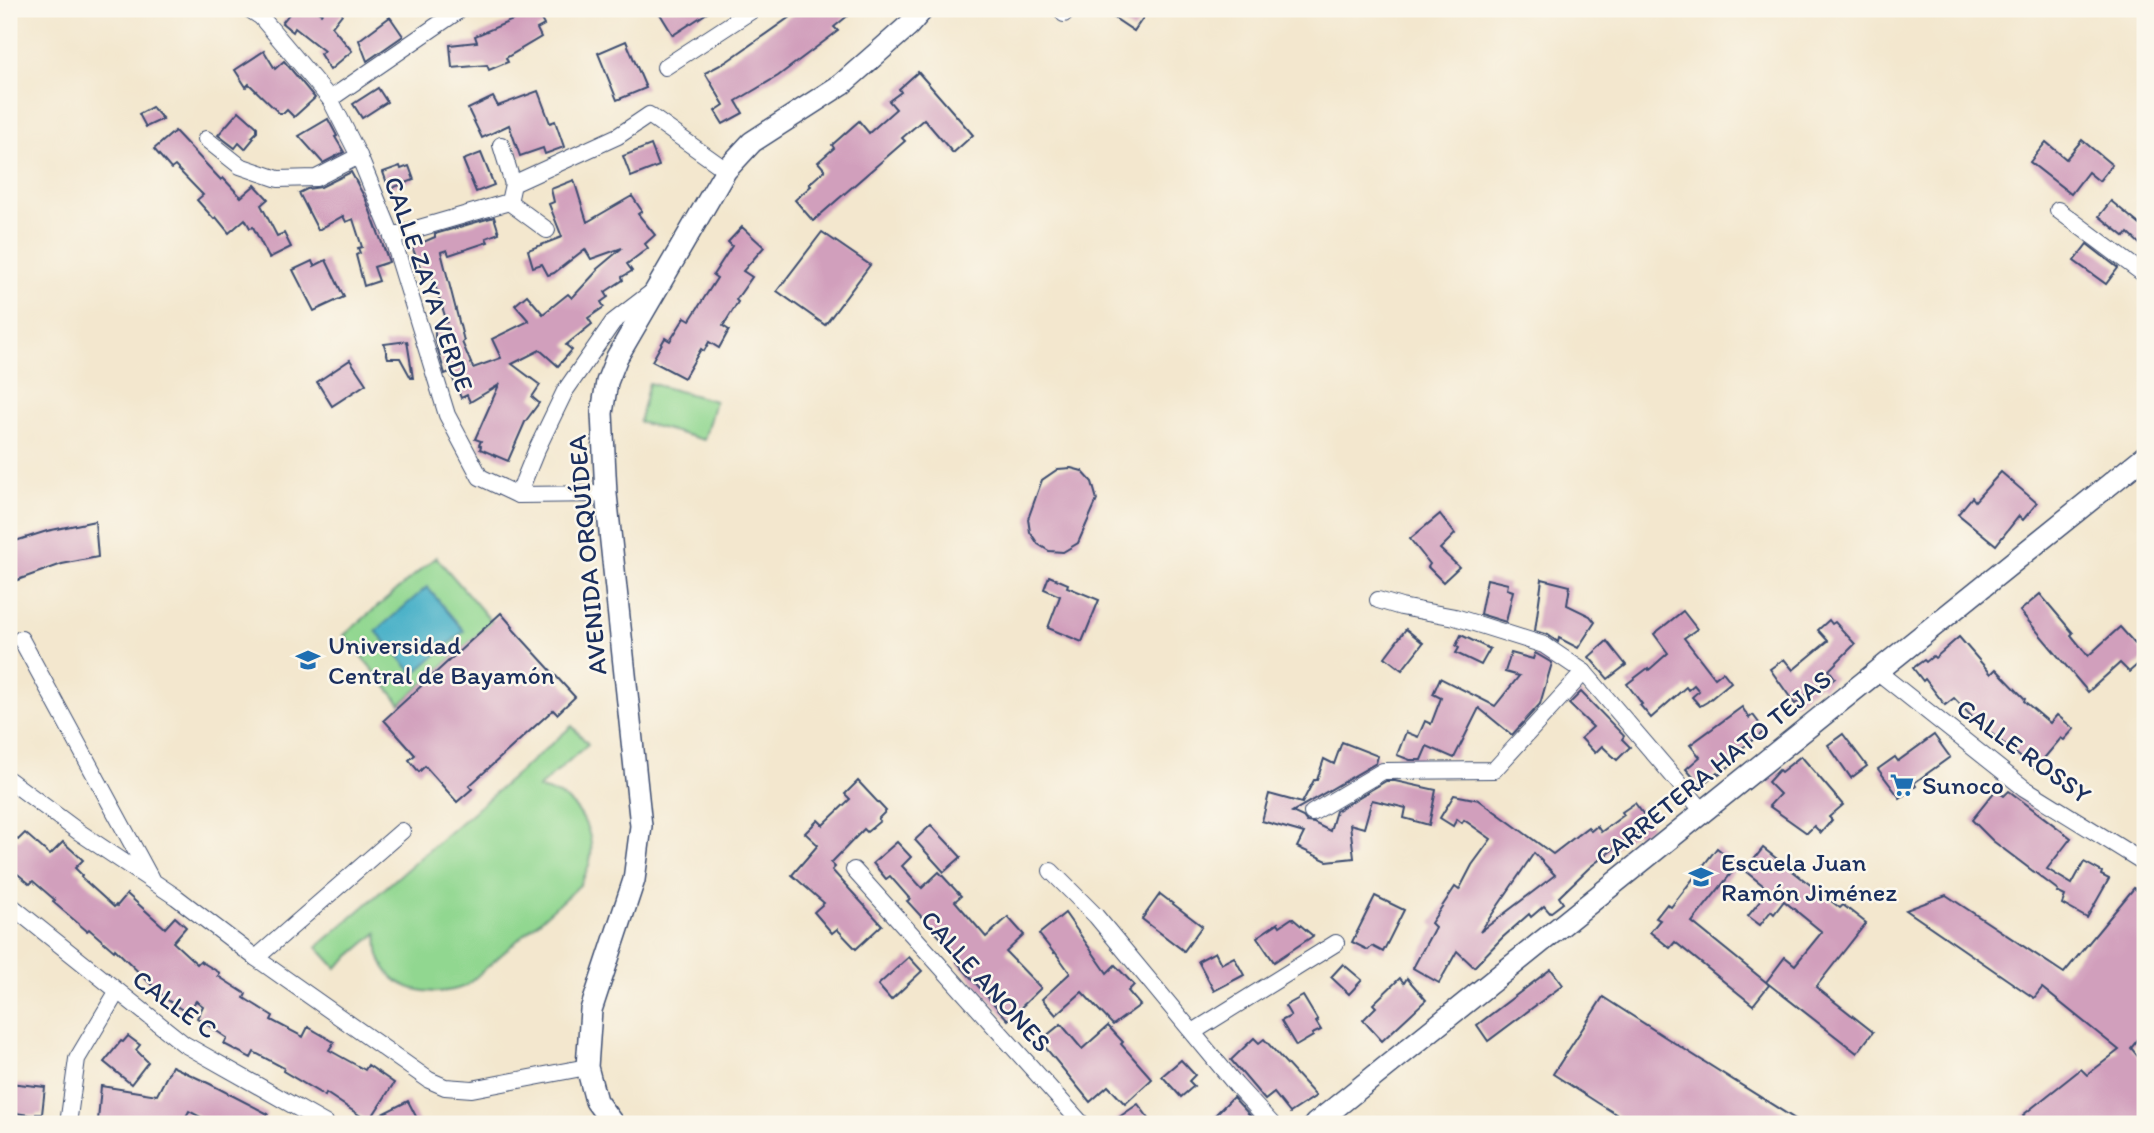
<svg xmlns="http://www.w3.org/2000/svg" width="2154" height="1133" font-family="Itim,sans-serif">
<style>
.green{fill:#91d790;stroke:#568377;stroke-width:2}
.water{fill:#4ab1c8;stroke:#327093;stroke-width:2}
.building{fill:#d19fbc;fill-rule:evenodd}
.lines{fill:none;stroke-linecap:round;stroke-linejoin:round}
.minor-casing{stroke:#3b4b6f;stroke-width:18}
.tertiary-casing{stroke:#3b4b6f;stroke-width:24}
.minor{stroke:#fff;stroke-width:16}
.tertiary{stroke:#fff;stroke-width:21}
.labels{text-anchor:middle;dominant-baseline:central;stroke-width:5;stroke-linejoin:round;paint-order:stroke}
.street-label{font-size:26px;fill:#1b2f5e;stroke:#fbf7ec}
.poi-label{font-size:26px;fill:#1b2f5e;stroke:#fbf7ec;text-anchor:start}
</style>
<rect width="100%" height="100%" fill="#fbf7ec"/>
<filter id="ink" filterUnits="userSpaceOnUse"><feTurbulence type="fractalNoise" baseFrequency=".0143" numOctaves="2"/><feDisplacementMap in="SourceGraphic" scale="14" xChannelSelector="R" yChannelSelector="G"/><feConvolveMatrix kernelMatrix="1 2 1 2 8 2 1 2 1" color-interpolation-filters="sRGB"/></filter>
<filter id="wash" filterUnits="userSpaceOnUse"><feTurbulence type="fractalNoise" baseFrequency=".00686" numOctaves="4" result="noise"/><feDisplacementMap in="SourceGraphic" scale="28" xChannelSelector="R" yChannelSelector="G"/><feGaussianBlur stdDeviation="1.57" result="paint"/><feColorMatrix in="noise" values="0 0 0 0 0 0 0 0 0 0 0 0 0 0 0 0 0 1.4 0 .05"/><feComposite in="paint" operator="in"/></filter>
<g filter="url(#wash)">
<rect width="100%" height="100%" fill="#f3e7ce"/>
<g class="green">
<path d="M649,383L715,401L704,440L639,422Z"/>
<path d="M436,557L492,622L401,704L344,635Z"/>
<path d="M572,726L588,744L538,788C545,791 552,792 559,795C583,807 597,840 589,865C587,872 583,879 580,885L466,986C434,998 391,993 379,955C377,948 378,939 377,933L336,968L317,947Z"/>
</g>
<path class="water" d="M427,587L464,631L414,674L376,631Z"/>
<g id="blocks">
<g class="building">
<path d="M293,9H314L321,14L325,9H346L332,27L352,51L330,70L320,54L324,51L295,28L293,32L282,23Z"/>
<path d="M508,9H535L544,25L537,29L541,37L506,58L508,62L489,70L487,65L452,68L450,45L477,42L475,36L513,20L514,18Z"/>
<path d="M657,9H713L673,35Z"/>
<path d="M790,9H856L834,27L838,31L778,76L736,101L743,113L723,124L715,111L724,105L705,73L726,62L794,14Z"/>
<path d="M1101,9H1149L1134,31Z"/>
<path d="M390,17L403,36L367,61L359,40Z"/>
<path d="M626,41L646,88L617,100L598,53Z"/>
<path d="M264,51L275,69L284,61L315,98L294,117L287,110L284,113H279L249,84L246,87L235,70Z"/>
<path d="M918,72L973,135L953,153L924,119L902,138L905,141L813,221L795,200L811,186L809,184L825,170L818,162L834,148L832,145L859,121L869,133L896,109L889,101L901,92L899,89Z"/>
<path d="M378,88L387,102L362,118L353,104Z"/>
<path d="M538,91L550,123L555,121L564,147L545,154L543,148L520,156L509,125L482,138L468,109L493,97L498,106Z"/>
<path d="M152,107L163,119L146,127L139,114Z"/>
<path d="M239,111L257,127V132L252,137L254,138L245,149L239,143L235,148L218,135Z"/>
<path d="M328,119L337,136L335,137L344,152L323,163L299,136Z"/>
<path d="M175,131L221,180L223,178L241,197L255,185L268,199L261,205L277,236L284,233L291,247L269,258L253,227L250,228L245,219L229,233L216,217L214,219L197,200L203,195L175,166L171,169L154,149Z"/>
<path d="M2082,140L2112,165L2099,181L2088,172L2071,194L2030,162L2046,142L2066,159Z"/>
<path d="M651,145L659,166L631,177L623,156Z"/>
<path d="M481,153L494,185L476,192L463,160Z"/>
<path d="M400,166L401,169L409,166L414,180L389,189L383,172Z"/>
<path d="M351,172L366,200L389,262L374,267L379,281L364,286L356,255L360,253L358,248L362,247L353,219L346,222L343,216L318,230L299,193L307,189L321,187Z"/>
<path d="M574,180L587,222L632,196L642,211L638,214L655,235L645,244L648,248L627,264L632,271L622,277L623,280L605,292L608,297L601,302L604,307L588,318L592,324L566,345L572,350L558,366L540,350L512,364L540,385L532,397L539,403L525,422L508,461L480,449L481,446L479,445L481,441L475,439L499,385L470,402L467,395L461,398L450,372L445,374L435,339V325L447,322L431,273L424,276L412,247L435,237V234L494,217L499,233L486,238L488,242L449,255L447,250L441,252L464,341L462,342L473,368L501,358L492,339L529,321L515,305L527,295L543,314L568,294L572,298L598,270L597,269L622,248L591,259L585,249L554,273L548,275L542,264L533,267L528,250L562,237L549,204L554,202L551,189Z"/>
<path d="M2111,201L2145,229V249L2128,233L2125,237L2099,216Z"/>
<path d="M742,227L764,247L743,271L752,277L736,300L738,302L723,326L729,330L719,348L709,342L704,351L701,349L684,378L652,361L665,338L670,341L685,317L690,320L717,278L713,275L732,246L728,242Z"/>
<path d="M822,232L870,265L825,325L777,291Z"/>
<path d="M2087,244L2118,268L2106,284L2074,261Z"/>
<path d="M326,260L344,297L314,311L293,270L312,261L314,266Z"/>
<path d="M407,341L413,378H411L400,358H388L384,344Z"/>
<path d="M350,360L366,384L332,406L317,382Z"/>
<path d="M1071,468L1082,471L1092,482L1097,500L1078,543L1063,552L1049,551L1038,544L1030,532L1028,519L1042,480L1058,469Z"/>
<path d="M2001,472L2037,503L2023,520L2019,516L1996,545L1958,514L1972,497L1975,501Z"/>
<path d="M1440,514L1455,534L1440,549L1459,567L1443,582L1428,567L1430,564L1410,539Z"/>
<path d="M95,521L98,557L62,564L9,583V543L47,531Z"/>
<path d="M1049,576L1068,584L1067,587L1099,600L1082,642L1048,628L1060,596L1044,589Z"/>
<path d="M1487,579L1508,584L1507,589L1513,591L1506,622L1480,614Z"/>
<path d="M1542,579L1570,586L1567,605L1590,616L1595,622L1578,648L1559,638L1558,642L1548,635L1535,631Z"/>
<path d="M2040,594L2073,633L2071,635L2088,656L2120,627L2145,655V658L2129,672L2120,663L2088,692L2020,611Z"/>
<path d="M1683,611L1697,629L1684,638L1715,678L1723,672L1731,682L1707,702L1700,706L1692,697L1699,691L1694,685L1688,690L1686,687L1651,718L1640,705L1642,704L1627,684L1648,668L1649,670L1668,653L1654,634Z"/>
<path d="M501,613L513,627L512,628L575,697L557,714L553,710L469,786L472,789L457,802L425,766L419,772L409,760L415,755L384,720Z"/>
<path d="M1829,620L1832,624L1835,622L1855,644L1829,670L1835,678L1823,688L1820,684L1795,704L1770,669L1784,659L1793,670L1828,641L1818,630Z"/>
<path d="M1406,629L1423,643L1402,670L1385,657Z"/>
<path d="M1461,635L1490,649L1481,665L1456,653L1459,648L1456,646Z"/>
<path d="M1959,637L1991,674L1996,669L2025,699L2024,701L2050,723L2057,715L2074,729L2064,740L2061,738L2035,769L1992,734L1990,736L1954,698L1945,705L1925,679L1923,681L1913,668L1924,660L1926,662L1933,656L1935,658Z"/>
<path d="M1607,641L1626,665L1608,679L1589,657Z"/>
<path d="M1511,653L1533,659L1535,653L1552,663L1540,704L1512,735L1479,708L1454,758L1427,746L1421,760H1410L1397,755L1406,732L1418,737L1425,721L1431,724L1441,698L1433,694L1440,678L1495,706L1519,676L1505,672Z"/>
<path d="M1581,692L1624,736L1622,739L1630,747L1617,760L1602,746L1595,753L1581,738L1593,727L1569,704Z"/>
<path d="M1742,707L1749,718L1753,715L1765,731L1742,748L1744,750L1731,761L1733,763L1719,775L1717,772L1701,786L1686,769L1700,757L1690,745Z"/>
<path d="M1843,734L1867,766L1851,778L1828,745Z"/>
<path d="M1934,735L1950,757L1914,783L1916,786L1900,798L1878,769L1895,757L1898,761Z"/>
<path d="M1342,742L1378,756L1376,763L1292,812L1303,817L1307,822L1314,823L1330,831L1336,811L1386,781H1395L1436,790L1429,825L1404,818L1406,808L1372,800L1364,828L1350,824L1354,858L1327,861L1297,847L1304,833L1262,821L1269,794L1302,803L1314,780H1317L1324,759L1334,764Z"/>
<path d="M1801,756L1843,805L1829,817L1832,820L1821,833L1814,826L1807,833L1769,806L1780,794L1768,782L1779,770L1781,772Z"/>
<path d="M858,781L886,811L878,819L880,821L867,832L864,829L831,863L835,867L832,870L882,925L856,949L837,929L832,933L814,912L824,903L792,875L818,845L805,833L818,820L823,825L850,799L845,794Z"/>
<path d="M1996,790L2004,796L2009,791L2071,838L2047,869L2072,884L2084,862L2102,872L2101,875L2109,879L2087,918L2062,904L2065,896L2057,892L2058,890L1993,841L1972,820Z"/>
<path d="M1454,795L1479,800L1553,854L1588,827L1591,831L1597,826L1601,832L1624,815L1622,812L1635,803L1652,826L1638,835L1636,832L1590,867L1559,897L1563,903L1550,913L1544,906L1531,917L1529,914L1502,938L1474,967L1457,951L1439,983L1413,968L1435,927L1431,923L1455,887L1459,890L1472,865L1491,839L1464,820L1462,823L1457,819L1453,826L1440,818ZM1534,853L1555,875L1480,932Z"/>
<path d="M931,825L961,857L944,872L915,840Z"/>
<path d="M9,833L18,840L25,833L50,855L63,842L83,860L75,868L82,875L81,877L114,907L116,905L117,906L127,894L165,928L175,917L186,927L173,942L197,964L200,961L220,973L218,976L246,994L244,998L273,1016L271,1020L303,1037L308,1027L334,1042L329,1050L365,1070L368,1065L394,1083L370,1120L408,1101L420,1124H362L368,1121L326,1093L325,1096L283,1071L284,1068L254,1052L251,1058L224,1044L227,1038L197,1018L203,1006L196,1001L187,1013L166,999L115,949L114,951L89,929L87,931L53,902L55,900L33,881L30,884L9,867Z"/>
<path d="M897,842L911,857L902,866L922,888L939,872L961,896L955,901L986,937L1008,917L1024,935L1006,952L1041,988L1008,1020L957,962L960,959L907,901L910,899L890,876L886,879L873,863Z"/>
<path d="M1717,848L1738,865L1692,922L1766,982L1785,957L1795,965L1822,932L1784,901L1774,914L1771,911L1760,925L1748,916L1769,890L1745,871L1763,848L1840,908L1843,905L1866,923L1816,987L1873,1032L1857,1053L1766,982L1769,985L1753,1005L1675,942L1670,948L1650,932L1660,920L1656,918L1667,904L1671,907Z"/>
<path d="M2134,888L2145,897V999L2142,1004L2145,1010V1031L2131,1048L2145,1065V1124H2029L2023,1115L2081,1069L2087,1075L2119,1050L2042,988L2034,998L1906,910L1946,895L2064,973Z"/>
<path d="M1160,894L1202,926L1184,951L1142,919Z"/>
<path d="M1375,896L1404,910L1383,952L1372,946L1368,950L1352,942Z"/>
<path d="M1065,913L1107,973L1115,965L1134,985L1128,991L1140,1005L1113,1025L1082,992L1056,1015L1042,999L1070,973L1055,952L1054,953L1039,934Z"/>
<path d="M1292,918L1313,936L1274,962L1257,937L1278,923L1280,926Z"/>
<path d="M1215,952L1221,964L1234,957L1244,975L1214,991L1198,961Z"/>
<path d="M909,957L922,971L891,1000L878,985Z"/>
<path d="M1343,964L1362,980L1349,994L1331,977Z"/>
<path d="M1551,969L1563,985L1488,1041L1477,1025Z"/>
<path d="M1400,978L1404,983L1407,978L1426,1000L1382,1041L1363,1020L1376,1007L1373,1004Z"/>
<path d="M1303,996L1318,1021L1316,1022L1321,1030L1312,1034L1313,1036L1296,1046L1281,1021L1291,1016L1285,1006Z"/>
<path d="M1603,997L1665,1037L1803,1124H1632L1598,1103L1553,1074Z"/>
<path d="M1061,1024L1082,1049L1108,1026L1123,1042L1121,1044L1152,1079L1125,1104L1108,1086L1090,1102L1040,1041Z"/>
<path d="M128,1036L140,1045L136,1050L148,1062L131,1084L104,1062L121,1041L123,1042Z"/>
<path d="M1254,1038L1259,1043L1264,1039L1316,1096L1290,1113L1274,1093L1265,1100L1231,1060Z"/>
<path d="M1181,1060L1195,1075L1189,1081L1194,1086L1181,1097L1162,1076Z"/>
<path d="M172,1066L210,1084L268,1114L262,1124H214L189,1111L182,1124H117L98,1121L101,1086L157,1095Z"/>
<path d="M9,1083L45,1087L42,1114H36V1116L9,1112Z"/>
<path d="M1233,1097L1258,1124H1206Z"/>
<path d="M1138,1104L1153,1124H1109Z"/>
</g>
</g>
</g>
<g filter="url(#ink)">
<use href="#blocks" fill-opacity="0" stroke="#3b4b6f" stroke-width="2"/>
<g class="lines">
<g class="minor-casing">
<g id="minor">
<path d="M249,9L261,17L330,99L359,156L392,236L447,415L480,477L518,495L606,494"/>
<path d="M1064,14L1068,9"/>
<path d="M665,67L754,9"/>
<path d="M330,99L461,9"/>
<path d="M206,139L240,166L278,179L316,178L359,156"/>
<path d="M501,145L513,184"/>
<path d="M509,202L513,184L618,136L649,115L726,170"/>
<path d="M2058,210L2145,275"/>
<path d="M392,236L509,202L547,230"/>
<path d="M518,495L536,451L565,391L613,322L652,292"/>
<path d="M1378,600L1401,607L1455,617L1544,645L1584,672L1703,811"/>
<path d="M21,639L150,877"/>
<path d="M1878,672L2024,788L2145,863"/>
<path d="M9,780L79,832L176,897L256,958L429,1080L445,1087L472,1089L587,1067"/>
<path d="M1312,813L1383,771L1494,770L1584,672"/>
<path d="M854,870L1082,1124"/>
<path d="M1051,871L1096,916L1236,1085L1272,1124"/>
<path d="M9,904L184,1044L326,1124"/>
<path d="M256,958L402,831"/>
<path d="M1193,1032L1336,943"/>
<path d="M68,1124L77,1059L117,992"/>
</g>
</g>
<g class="tertiary-casing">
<g id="tertiary">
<path d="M613,1124L596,1101L587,1067L591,1010L634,880L641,826L606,494L602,413L607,382L617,357L726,170L752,142L842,84L908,26L923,9"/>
<path d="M1315,1124L2145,456"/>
</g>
</g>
<use href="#minor" class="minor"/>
<use href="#tertiary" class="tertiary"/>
</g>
</g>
<defs>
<g id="university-bare" transform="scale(1.89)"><path d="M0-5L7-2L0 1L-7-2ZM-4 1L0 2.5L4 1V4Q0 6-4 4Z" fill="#1f6fb2" stroke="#fbf7ec" stroke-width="2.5" paint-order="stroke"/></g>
<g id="supermarket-bare" transform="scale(1.89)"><path d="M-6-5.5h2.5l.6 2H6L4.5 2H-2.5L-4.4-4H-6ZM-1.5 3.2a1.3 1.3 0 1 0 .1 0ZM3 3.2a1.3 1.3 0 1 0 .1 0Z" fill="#1f6fb2" stroke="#fbf7ec" stroke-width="2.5" paint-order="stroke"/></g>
<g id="school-bare" transform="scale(1.89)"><path d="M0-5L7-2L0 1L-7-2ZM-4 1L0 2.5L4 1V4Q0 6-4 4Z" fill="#1f6fb2" stroke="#fbf7ec" stroke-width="2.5" paint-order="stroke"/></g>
</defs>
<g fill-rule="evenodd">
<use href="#university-bare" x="308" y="660"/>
<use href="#supermarket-bare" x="1902" y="785"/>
<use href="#school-bare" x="1701" y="877"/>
</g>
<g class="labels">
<g class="street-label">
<text transform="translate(429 284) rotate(71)">CALLE ZAYA VERDE</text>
<text transform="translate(587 555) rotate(-95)">AVENIDA ORQUÍDEA</text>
<text transform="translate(2024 751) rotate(36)">CALLE ROSSY</text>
<text transform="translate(1713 768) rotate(-39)">CARRETERA HATO TEJAS</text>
<text transform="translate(986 981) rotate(48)">CALLE ANONES</text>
<text transform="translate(175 1004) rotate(36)">CALLE C</text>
</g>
<g class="poi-label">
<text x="328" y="645">Universidad<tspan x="328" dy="30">Central de Bayamón</tspan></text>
<text x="1922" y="785">Sunoco</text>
<text x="1721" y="862">Escuela Juan<tspan x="1721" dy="30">Ramón Jiménez</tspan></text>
</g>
</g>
<rect width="2154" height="1133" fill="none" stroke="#fbf7ec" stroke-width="35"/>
</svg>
